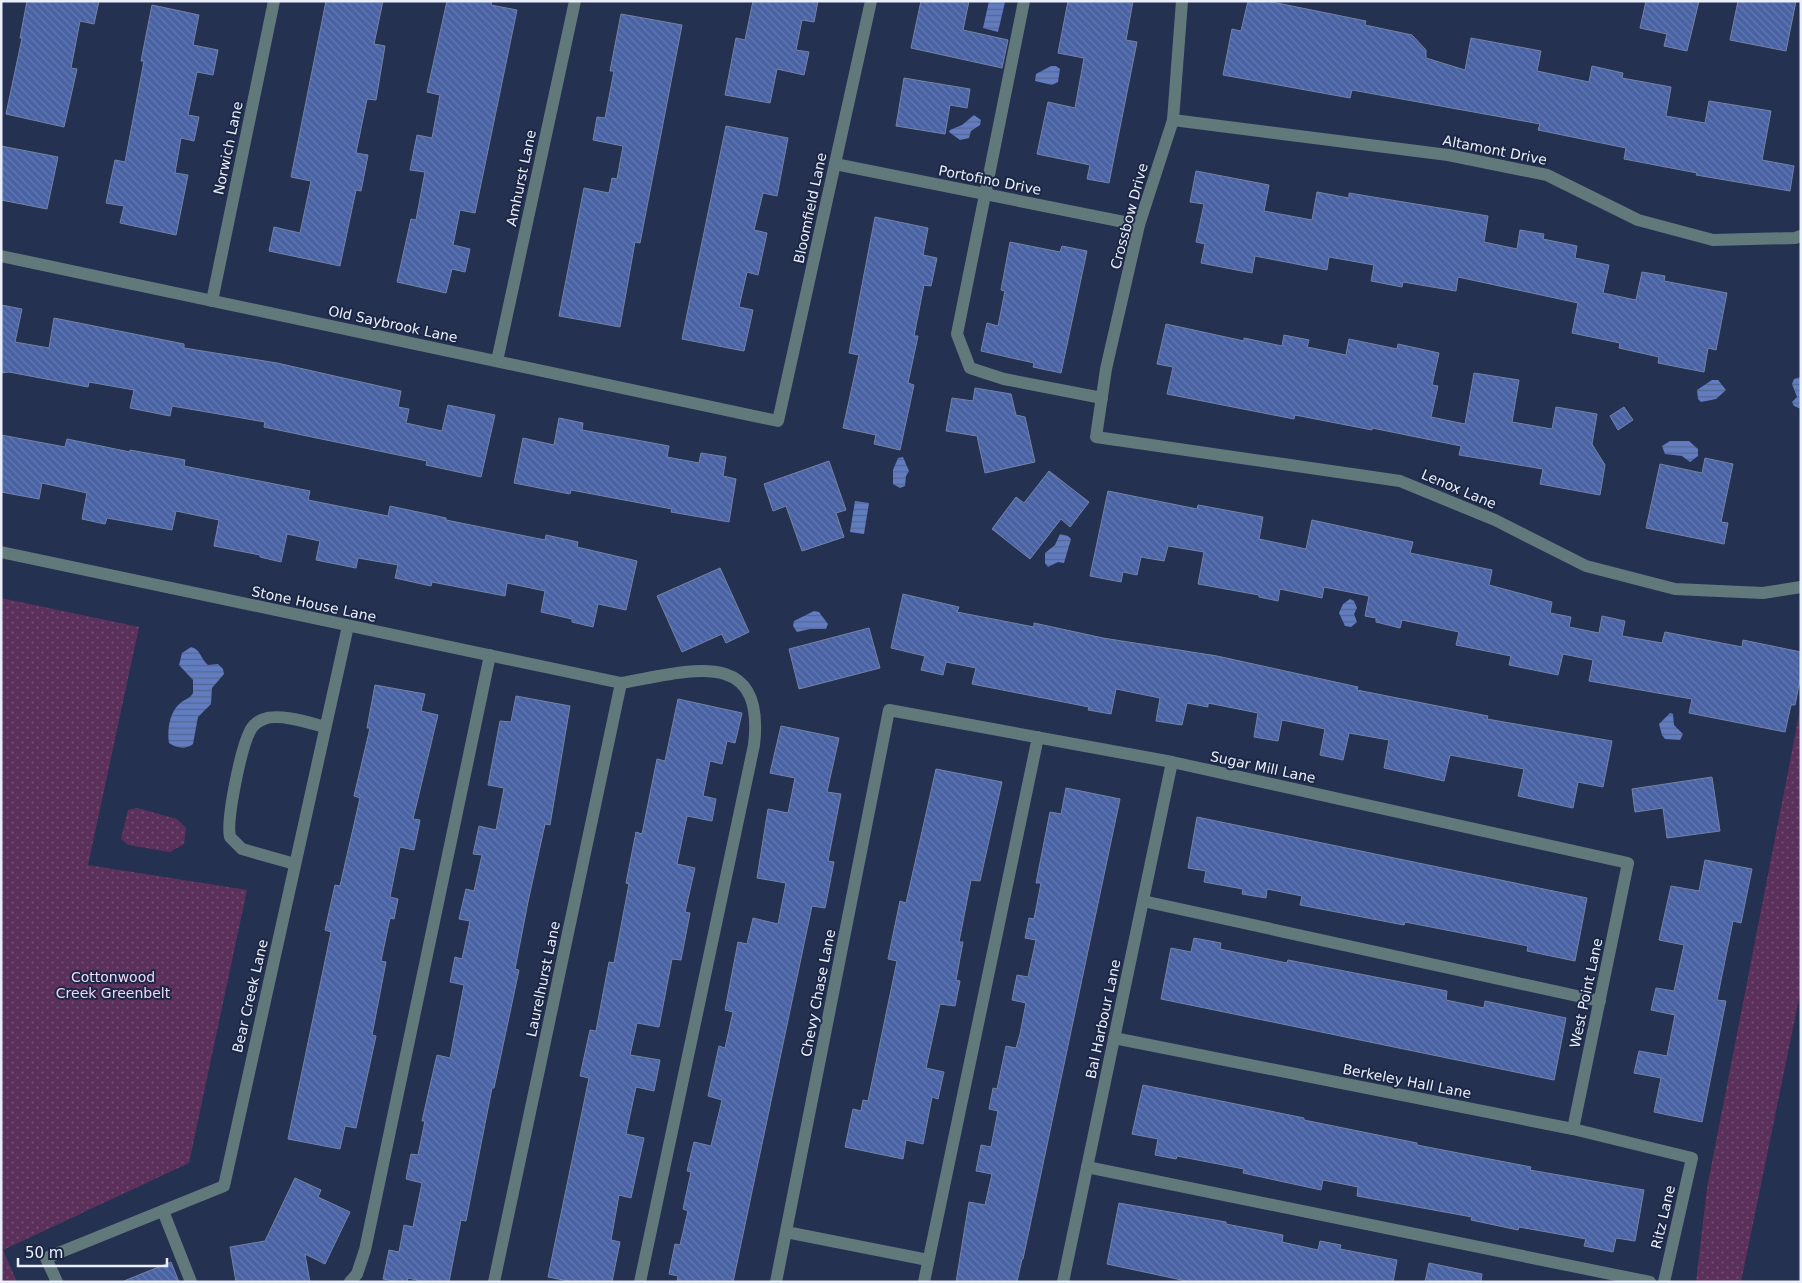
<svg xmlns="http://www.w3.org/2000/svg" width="1802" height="1283" font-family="'DejaVu Sans',sans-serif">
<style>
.green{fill:url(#green-dots)}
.water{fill:url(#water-rules)}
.building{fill:url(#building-back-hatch);stroke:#7382a6}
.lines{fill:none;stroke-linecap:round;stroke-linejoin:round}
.minor{stroke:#62797c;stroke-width:12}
.labels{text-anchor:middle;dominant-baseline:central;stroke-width:4;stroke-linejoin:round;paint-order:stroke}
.street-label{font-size:14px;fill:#e9effb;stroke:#1c2746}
.park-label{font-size:14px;fill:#f6d6f6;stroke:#1c2746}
</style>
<defs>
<pattern id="green-dots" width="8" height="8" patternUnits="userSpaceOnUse" patternTransform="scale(1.25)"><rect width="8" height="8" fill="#5b315b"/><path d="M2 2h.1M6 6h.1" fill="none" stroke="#734f73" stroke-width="1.8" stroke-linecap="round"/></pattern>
<pattern id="water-rules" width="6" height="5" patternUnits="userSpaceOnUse" patternTransform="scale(1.25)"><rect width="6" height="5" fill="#617cbf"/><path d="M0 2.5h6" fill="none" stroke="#566791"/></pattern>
<pattern id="building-back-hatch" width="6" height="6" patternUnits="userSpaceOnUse" patternTransform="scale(1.25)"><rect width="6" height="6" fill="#4962a3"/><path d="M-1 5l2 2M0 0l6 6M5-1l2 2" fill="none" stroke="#6379b1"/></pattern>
</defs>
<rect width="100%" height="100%" fill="#253151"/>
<g class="green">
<path d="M1,598L139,627L88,865L247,890L189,1163L3,1250L17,1282H1Z"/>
<path d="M1801,705V989L1741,1282H1696L1707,1188Z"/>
<path d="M137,808L177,819L186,828L184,844L170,852L128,845L121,839L128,810Z"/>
</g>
<g class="water">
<path d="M989,1L1005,2L998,32L983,28Z"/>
<path d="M1051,66H1056L1060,69L1058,82L1052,85L1035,81L1036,74Z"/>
<path d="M974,115L981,120L980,125L971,131L969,138L960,140L949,132L950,130L962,125Z"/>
<path d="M1801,377V409L1794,406L1792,402L1797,397L1792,384L1794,379Z"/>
<path d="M1712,380H1718L1726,390L1716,399L1701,402L1698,399L1697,390Z"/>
<path d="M1670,441H1689L1698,449V456L1690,462L1682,456L1665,454L1662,446Z"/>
<path d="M903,457L909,471L906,476L905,486L900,488L893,484V470L898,458Z"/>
<path d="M855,501L869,503L864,534L850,532Z"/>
<path d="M1060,534L1068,536L1071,539L1064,563L1058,562L1048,567L1045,563V553L1055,545Z"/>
<path d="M1350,599L1354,601L1357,608L1354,614L1357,622L1351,627L1345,626L1339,613L1343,604Z"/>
<path d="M814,611L819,612L828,624L826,629H810L797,632L793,626L794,621Z"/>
<path d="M191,647C201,649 201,660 208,665L218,664L223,669L224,674L212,688L211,704L198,717L193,744C185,750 177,748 169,743C167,727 170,710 183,701C188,698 190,698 193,693V680L179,665L182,653Z"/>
<path d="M1670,713L1673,714L1674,725L1683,734L1680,740L1665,739L1662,735L1659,724Z"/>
</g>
<g class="building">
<path d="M27,1H99L94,24L80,21L71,68L77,69L64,127L6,114L22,38H20Z"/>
<path d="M326,1H383L374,44L385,46L376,100L367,99L356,153L368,155L361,191L356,190L340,266L269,251L274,227L300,233L311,181L291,177Z"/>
<path d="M447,1H492L491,5L517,10L475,213L460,210L453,245L470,249L465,272L452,269L446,293L397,282L411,219L416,220L425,172L410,170L417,135L432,138L440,95L427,92Z"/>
<path d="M753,1H818L814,22L802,20L796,50L809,52L804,75L777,69L770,103L725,95L736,38L745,40Z"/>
<path d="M921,1H969L963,30L1008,40L1002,68L911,48Z"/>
<path d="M1068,1H1133L1126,40L1137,42L1109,183L1087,179L1090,165L1037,154L1048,102L1075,108L1084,58L1058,53Z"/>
<path d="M1248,1H1267L1366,21L1365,25L1412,35L1426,50V58L1465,70L1471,38L1541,51L1537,71L1589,82L1592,66L1623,73L1622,78L1671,87L1666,116L1705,123L1709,101L1771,111L1762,160L1794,166L1790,191L1696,175L1697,173L1624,159L1626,148L1538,130L1540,124L1352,90L1350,98L1223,75L1232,29L1241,31Z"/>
<path d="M1646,1H1699L1687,51L1664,46L1667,34L1640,28Z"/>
<path d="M1738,1H1796L1786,51L1730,40Z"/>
<path d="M152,5L199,15L193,45L218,50L213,75L197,72L188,115L199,117L194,141L181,138L175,173L188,175L176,235L120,223L124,206L106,203L115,160L125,162L144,61H141Z"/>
<path d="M621,14L682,25L640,243L635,242L620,327L559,316L584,188L609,193L612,178L617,179L623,146L593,140L597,117L605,118L614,71H610Z"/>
<path d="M904,78L970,89L967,108L950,105L945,134L896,126Z"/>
<path d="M726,126L788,138L777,196L763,193L754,230L767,233L758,275L747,272L739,307L753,310L744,351L682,339Z"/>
<path d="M1,146L58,157L47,209L1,200Z"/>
<path d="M1196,171L1269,185L1264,211L1312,220L1317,192L1349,198V193L1488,216L1484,242L1517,249L1520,230L1544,234L1543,239L1577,246L1575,258L1609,265L1603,293L1636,300L1642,272L1665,276L1664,281L1727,293L1716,350L1708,348L1704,372L1658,363L1659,357L1619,348L1620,343L1572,333L1578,303L1458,277L1456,291L1403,282L1402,287L1371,281L1374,265L1329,257L1327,270L1255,256L1252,273L1201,263L1205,244L1196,242L1204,204L1190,202Z"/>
<path d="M875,217L928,228L923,255L937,258L931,286L924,285L914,336H918L908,383L914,385L900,450L874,444L876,435L843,428L859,355L849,353Z"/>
<path d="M1010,242L1060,252L1062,246L1087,251L1061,373L1033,367L1034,363L981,351L987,323L998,326L1005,291L1001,290Z"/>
<path d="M1,305L22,309L15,342L49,348L54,318L184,344V348L277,363L401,391L398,407L409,409L406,423L442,431L448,405L495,415L481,477L426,465L427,461L264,427L265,422L172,406L170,416L130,408L134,390L89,382L88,387L9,372L1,373Z"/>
<path d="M1166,324L1244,341V338L1282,346L1284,335L1309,340L1307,347L1346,355L1349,339L1397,349L1398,344L1439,353L1432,385L1438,386L1431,417L1465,424L1474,373L1519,380L1512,422L1552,429L1556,407L1597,414L1592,444L1605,465L1600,495L1540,484L1543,469L1459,455L1461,446L1372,428V430L1295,415L1294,419L1167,394L1173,367L1157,364Z"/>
<path d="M975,388L1011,394L1016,415L1025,417L1035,462L985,473L977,436L946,431L952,398L973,401Z"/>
<path d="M1624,407L1633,420L1618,430L1610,416Z"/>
<path d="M559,418L583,423L582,430L669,446L667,457L699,463L701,453L726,457L723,476L736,479L729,522L671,512L672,509L571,490L570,494L514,483L523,438L554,445Z"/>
<path d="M1,435L65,447L67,439L130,452V450L185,460L184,466L310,491L308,500L388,516L390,506L446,518V520L545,540L546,535L578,542L577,547L637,561L626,610L598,604L593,627L572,622V619L541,612L545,591L507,583L505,596L432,582L431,586L395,578L398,565L358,558L356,568L316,560L320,541L287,534L281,562L260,557V555L214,546L219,520L176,511L172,530L107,518L105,524L82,519L87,493L42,483L39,499L1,492Z"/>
<path d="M1705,458L1733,464L1721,522L1728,523L1724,544L1646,528L1660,464L1702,473Z"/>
<path d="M829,461L846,510L836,513L844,537L802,551L786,506L773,511L764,484Z"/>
<path d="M1049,471L1089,502L1070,527L1061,519L1030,559L992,529L1016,497L1024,503Z"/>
<path d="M1108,491L1197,509L1198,505L1263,517L1259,539L1306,549L1312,520L1413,542L1410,553L1492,570L1489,585L1552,602L1550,613L1571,617L1569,627L1599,633L1602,616L1625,621L1622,636L1662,643L1665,632L1742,647L1743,640L1801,652V675L1795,705H1791L1785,732L1689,713L1692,699L1589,681L1593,660L1563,654L1558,675L1509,665L1511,656L1456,645L1459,632L1402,620L1400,628L1376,622V618L1365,616L1369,596L1324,587L1322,598L1280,589L1278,601L1259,597V595L1198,584L1204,552L1168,546L1164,561L1141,557L1137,575L1123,572L1121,582L1090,576Z"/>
<path d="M720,568L749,632L726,643L722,634L682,652L657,596Z"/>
<path d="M903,594L959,607L957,612L1034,627V623L1103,638L1217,656L1358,687L1357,690L1488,716L1487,719L1612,741L1603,787L1578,782L1573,808L1518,796L1524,769L1450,755L1444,781L1384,768L1389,740L1349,733L1343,760L1320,755L1325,729L1282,720L1278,741L1254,737L1258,713L1208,703V707L1187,703L1182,725L1156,721L1160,698L1116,689L1111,714L1088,710L1089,707L972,684L976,668L946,662L943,675L921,670L925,656L891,648Z"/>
<path d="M869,628L880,668L799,689L789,649Z"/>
<path d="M375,685L425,694L421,711L438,715L413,819L420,820L414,850L400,847L390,897L398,899L394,919L390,918L381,961L386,962L372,1035L376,1036L356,1128L345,1126L340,1149L288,1139L331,932L325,930L335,885L340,886L360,798L354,796L370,728H367Z"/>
<path d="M516,696L570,706L550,825L545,824L528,902L515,969L519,970L494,1088H492L466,1221L461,1220L449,1282H426L408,1278L407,1282H398L383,1279L389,1250L399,1252L404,1225L413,1227L422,1183L406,1179L411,1154L418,1155L425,1121H422L437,1055L450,1058L464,985L450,982L455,957L462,959L470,921L459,919L466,889L474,891L482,855L473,854L479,826L496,830L504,788L488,785L500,721L511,722Z"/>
<path d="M678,699L742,713L735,743L727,741L722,764L710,761L703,796L716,799L712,821L687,816L677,864L695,868L685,912L690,913L681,960L672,959L659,1027L637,1023L630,1055L660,1060L654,1091L636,1087L626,1134L644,1138L631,1198L619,1195L611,1240L620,1242L612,1282H573L548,1277L589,1078L580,1076L590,1030L596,1031L609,962L614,963L629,884L626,883L636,832L642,834L657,759L665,761Z"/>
<path d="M781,726L839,738L827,792L841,794L828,861L834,862L825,908L812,906L733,1282H677L678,1276L669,1274L675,1244L680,1245L688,1211L683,1209L691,1172L687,1171L694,1142L711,1146L722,1100L708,1096L719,1046L725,1048L733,1012L725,1010L738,942L747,944L753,918L778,924L786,883L757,878L768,809L788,813L795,778L770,773Z"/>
<path d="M936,769L1002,782L980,881L971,880L959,942H963L956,980L960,981L955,1006L940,1004L926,1068L944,1072L938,1099L932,1097L923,1144L906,1140L903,1159L845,1147L853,1109L861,1111L863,1100L868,1101L897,961L888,959L900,901L906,903Z"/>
<path d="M1712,777L1720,831L1667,838L1663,808L1635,812L1632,789Z"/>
<path d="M1066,788L1120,799L1023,1259H1022L1017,1282H956L969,1202L985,1205L992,1174L976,1171L981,1145L991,1147L998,1111L989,1109L993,1088L997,1089L1006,1046L1016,1048L1020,1034L1026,1003L1012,1000L1017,975L1028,977L1036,940L1025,938L1029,918L1034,919L1041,883H1036L1050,812L1061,814Z"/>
<path d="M1197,817L1587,898L1575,961L1527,951L1528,946L1405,922L1404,925L1300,905L1302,896L1267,889L1266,898L1242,894L1243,889L1204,882L1206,871L1188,868Z"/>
<path d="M1705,860L1752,869L1741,923L1733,921L1717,1000L1726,1001L1702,1122L1654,1112L1661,1078L1634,1073L1639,1051L1667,1056L1675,1015L1651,1010L1656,988L1674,991L1684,945L1659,940L1671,886L1699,891Z"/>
<path d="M1194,938L1221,943L1220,949L1287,963L1288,960L1447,991L1446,1000L1484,1008L1485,1001L1566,1018L1554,1080L1161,999L1171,948L1191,952Z"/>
<path d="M1143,1085L1304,1118V1120L1417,1143V1145L1531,1167L1530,1170L1644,1190L1635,1241L1616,1238L1613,1252L1584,1246L1586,1239L1519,1227L1518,1230L1471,1220L1472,1217L1357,1196L1358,1187L1323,1180L1321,1190L1243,1173L1244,1169L1177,1156L1176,1159L1155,1155L1158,1139L1132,1134Z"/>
<path d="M295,1178L321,1190L318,1197L350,1212L325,1264L305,1254L310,1282H236L230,1247L265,1241Z"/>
<path d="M1119,1203L1226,1222V1224L1283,1235L1282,1242L1318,1250L1320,1241L1341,1245L1340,1249L1397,1260L1393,1282H1191L1107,1264Z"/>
<path d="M171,1262L179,1282H125L124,1281Z"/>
<path d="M1429,1263L1482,1274L1481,1282H1425Z"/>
</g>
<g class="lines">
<g class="minor">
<path d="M1024,1L957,334L970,368L1004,379L1102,398"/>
<path d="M1182,1L1173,120L1139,225L1106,369L1096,437L1400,481L1495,520L1586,566L1675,589L1763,593L1801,587"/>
<path d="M1173,120L1448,155L1547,175L1638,220L1713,240L1795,238L1801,236"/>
<path d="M835,164L1139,225"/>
<path d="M1,256L778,421L871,1"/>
<path d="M212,301L274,1"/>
<path d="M497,361L575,1"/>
<path d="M1,552L621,683C686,672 766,644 754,745L640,1282"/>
<path d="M295,864L242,849L230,837C226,820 241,748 250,731C253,725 258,721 264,719C279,713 310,723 325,727"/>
<path d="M1143,901L1600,1001"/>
<path d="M1114,1038L1573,1129L1692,1158L1664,1282"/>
<path d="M1087,1167L1650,1282"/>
<path d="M163,1211L191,1282"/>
<path d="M786,1232L928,1260"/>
<path d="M57,1282L46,1258L224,1186L348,626"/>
<path d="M350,1282L357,1274L365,1250L490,655"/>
<path d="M494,1282L621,683"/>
<path d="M776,1282L889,710L1172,762L1628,863L1573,1129"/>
<path d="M924,1282L1038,737"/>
<path d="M1063,1282L1172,762"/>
</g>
</g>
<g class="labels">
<g class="street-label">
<text transform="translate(228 148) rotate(-78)">Norwich Lane</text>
<text transform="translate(1495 150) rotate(11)">Altamont Drive</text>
<text transform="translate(521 178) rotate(-78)">Amhurst Lane</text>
<text transform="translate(990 180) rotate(11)">Portofino Drive</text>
<text transform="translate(810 208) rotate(-78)">Bloomfield Lane</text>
<text transform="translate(1129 216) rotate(-75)">Crossbow Drive</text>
<text transform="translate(393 324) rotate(12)">Old Saybrook Lane</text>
<text transform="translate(1459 489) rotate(23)">Lenox Lane</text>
<text transform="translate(314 604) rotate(12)">Stone House Lane</text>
<text transform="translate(1263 767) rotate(12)">Sugar Mill Lane</text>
<text transform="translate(543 979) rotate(-78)">Laurelhurst Lane</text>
<text transform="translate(818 993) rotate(-79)">Chevy Chase Lane</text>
<text transform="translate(1586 993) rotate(-78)">West Point Lane</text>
<text transform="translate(250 996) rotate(-77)">Bear Creek Lane</text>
<text transform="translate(1103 1019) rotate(-78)">Bal Harbour Lane</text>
<text transform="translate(1407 1081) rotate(11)">Berkeley Hall Lane</text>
<text transform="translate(1663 1217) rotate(-77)">Ritz Lane</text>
</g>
<g class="park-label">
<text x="113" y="977">Cottonwood<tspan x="113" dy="16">Creek Greenbelt</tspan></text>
</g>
</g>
<rect width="1802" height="1283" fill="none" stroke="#e9effb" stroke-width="5"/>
<path d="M18 1258v8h149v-8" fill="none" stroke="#e9effb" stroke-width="2.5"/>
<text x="25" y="1258" font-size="15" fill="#e9effb" stroke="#1c2746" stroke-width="4" paint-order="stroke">50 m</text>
</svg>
